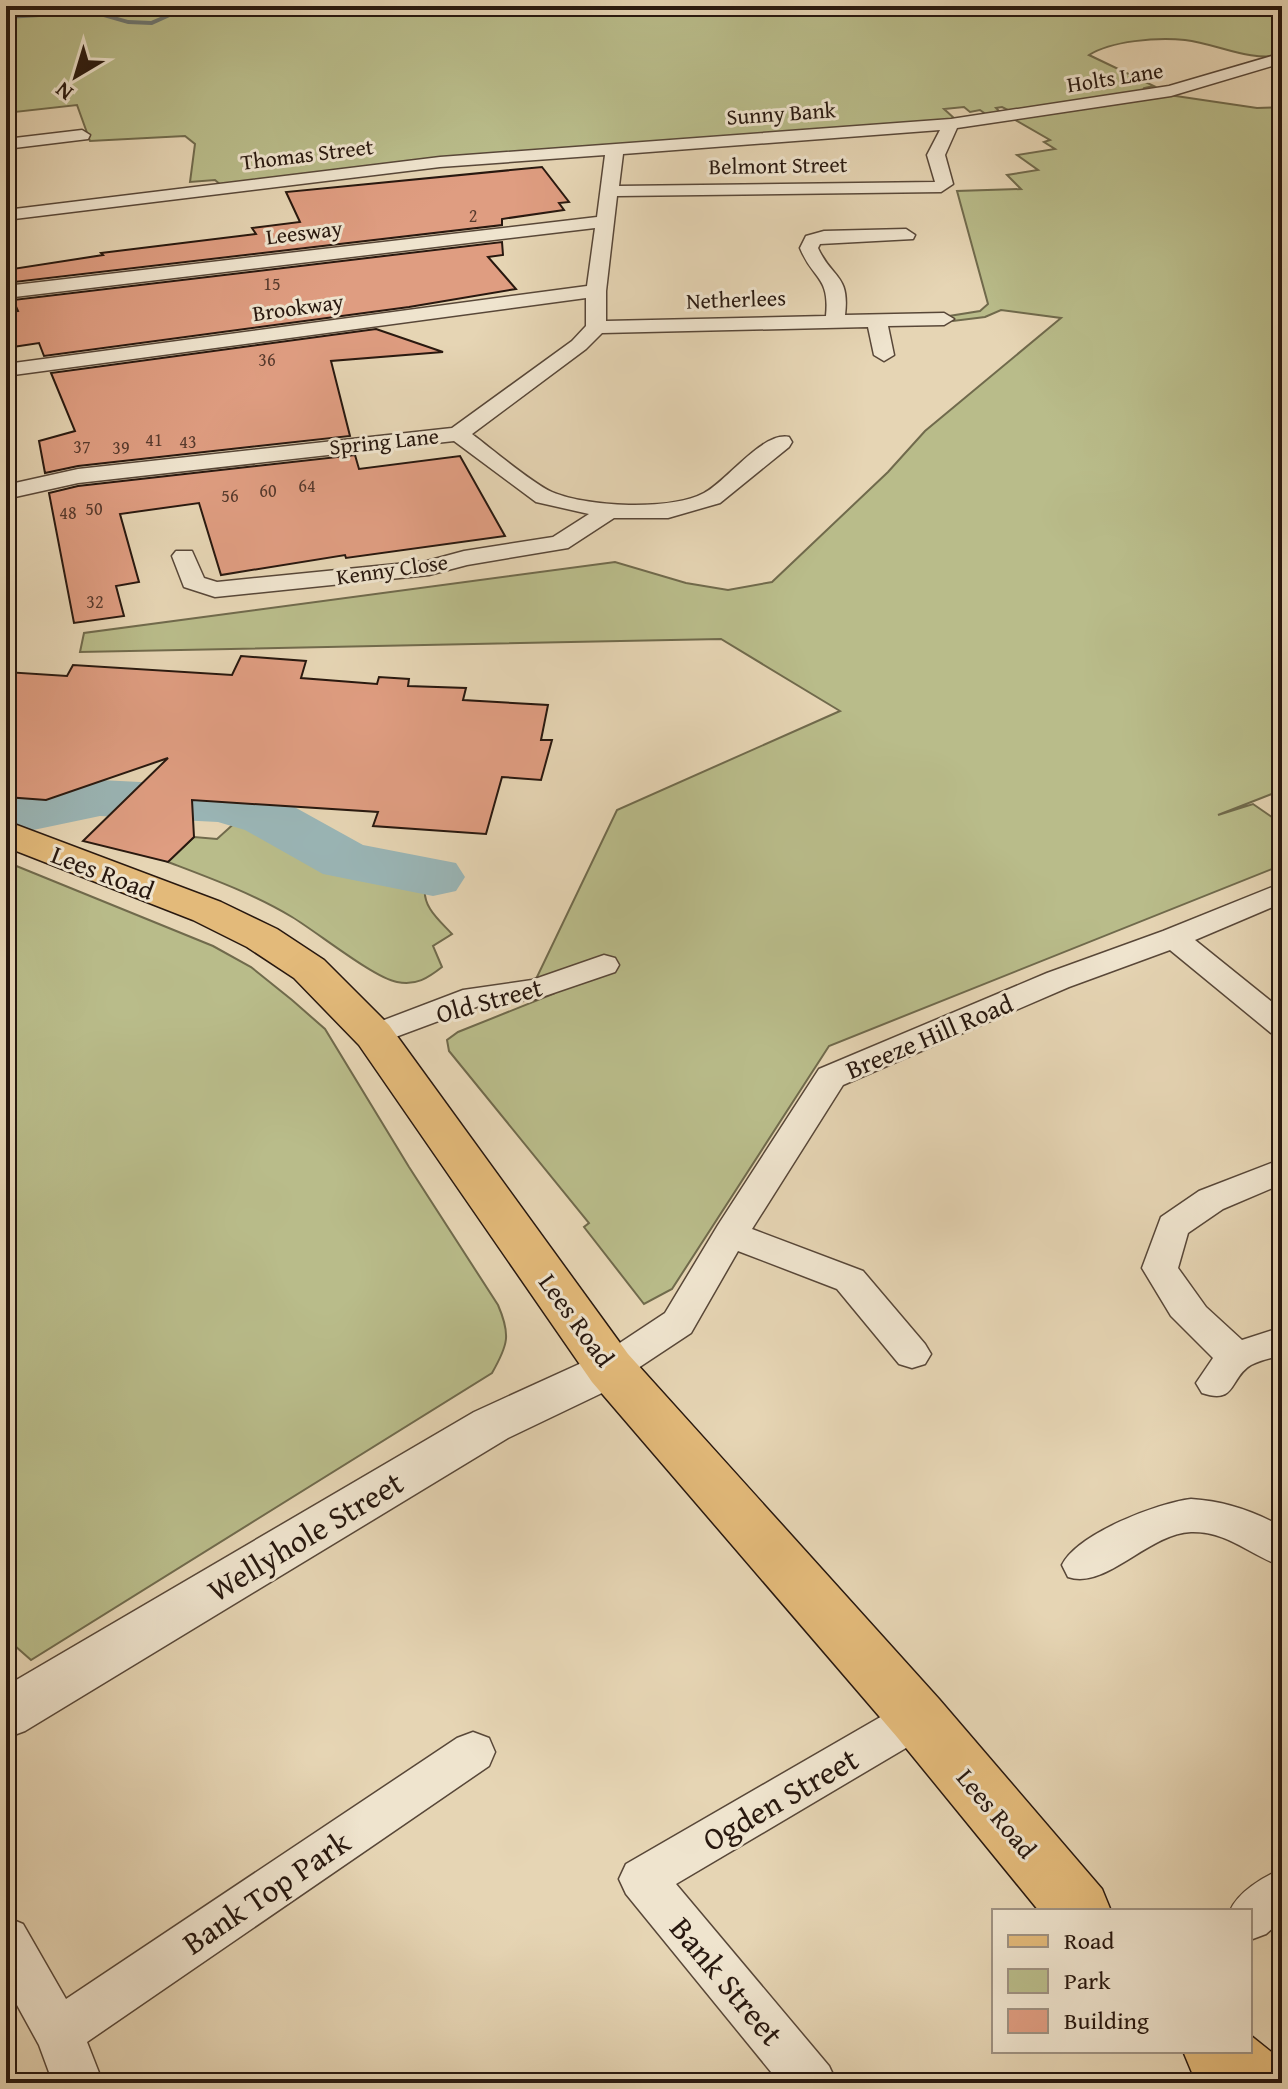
<svg xmlns="http://www.w3.org/2000/svg" width="1288" height="2089" font-family="'Gentium Book Plus',serif">
<style>
.green{fill:#b9bc8a;stroke:#706a4c;stroke-width:2}
.lines{fill:none;stroke-linecap:round;stroke-linejoin:round}
.stream{fill:#6c7774;fill-rule:evenodd}
.river{fill:#9ab6b7;fill-rule:evenodd}
.building{fill:#df9d81;stroke:#28180f;stroke-width:2}
.minor-casing{stroke:#584738;stroke-width:3}
.tertiary-casing{stroke:#584738;stroke-width:3}
.primary-casing{stroke:#28180f;stroke-width:3}
.minor{fill:#efe4ce;fill-rule:evenodd}
.tertiary{fill:#efe4ce;fill-rule:evenodd}
.primary{fill:#e3ba7a;fill-rule:evenodd}
.labels{text-anchor:middle;dominant-baseline:central;stroke-width:6;stroke-linejoin:round;paint-order:stroke}
.far-number-label{font-size:18px;fill:#56392c}
.far-street-label{font-size:22px;fill:#28180f;stroke:#efe4ce}
.street-label{font-size:26px;fill:#28180f;stroke:#efe4ce}
.near-street-label{font-size:32px;fill:#28180f;stroke:#efe4ce}
</style>
<rect width="100%" height="100%" fill="#e6d5b4"/>
<filter id="stains"><feTurbulence type="fractalNoise" baseFrequency=".0025" numOctaves="4"/><feColorMatrix values="0 0 0 0 .2 0 0 0 0 .09 0 0 0 0 .02 0 0 0 .5 -.17"/></filter>
<radialGradient id="worn" r=".72"><stop offset=".6" stop-color="#630" stop-opacity="0"/><stop offset="1" stop-color="#630" stop-opacity=".3"/></radialGradient>
<g class="green">
<path d="M6,6H1282V55C1249,62 1218,44 1185,40C1157,37 1111,41 1089,55L1154,86L1144,88L1142,93L1012,112L1002,107L996,108L1001,113L987,115L980,110L970,112L964,107L944,109L955,119L222,186L215,180L190,182L195,144L185,136L90,141L77,105L6,113Z"/>
<path d="M1169,95L1257,108L1282,107V790L1218,815L1253,804L1282,824V865L829,1046L672,1289L644,1304L584,1227L589,1223L449,1051L447,1040L458,1032L553,994L536,979L617,810L840,711L721,639L80,652L84,633L615,562L686,583L728,590L772,582L888,472L925,431L1061,318L1001,310L985,317L953,321L949,316L980,311L988,304L957,191L1021,189L1007,175L1038,170L1017,155L1055,149L1044,142L1050,140L1012,118Z"/>
<path d="M238,820L265,825L288,835L343,869L373,878L425,886C422,907 439,920 452,934L433,946L442,967C428,978 416,986 397,982C374,978 317,932 292,917C254,894 210,878 168,862L194,837L217,839Z"/>
<path d="M9,863L213,946L251,967L292,1000L325,1029L409,1167L498,1305C511,1335 508,1345 492,1373L31,1660L6,1638V864Z"/>
</g>
<g class="lines">
<g class="stream">
<path d="M186,6H194L152,25L128,24L93,14L68,12L56,16L6,19V15L55,12L67,8L93,10L128,20L151,21Z"/>
<path d="M872,6L943,9L1030,6L943,13Z"/>
<path d="M1067,6C1090,6 1113,13 1136,13C1167,13 1198,6 1230,6L1134,17Z"/>
</g>
<path class="river" d="M100,780L221,786L289,804L363,845L456,863L465,877L456,891L433,896L323,874L245,830L218,822L100,816L19,833L6,830V800Z"/>
</g>
<g class="building">
<path d="M542,167L569,202L559,203L564,210L502,219V225L6,283V270L103,255L101,253L256,234L252,228L300,222L286,192Z"/>
<path d="M502,242L503,255L488,257L516,289L409,307L44,356L39,343L6,348V313L18,311L13,300Z"/>
<path d="M376,329L443,352L331,361L350,436L78,466L45,473L39,441L75,431L51,373Z"/>
<path d="M355,455L359,469L460,456L505,536L346,558L345,555L221,575L199,503L120,514L139,582L116,586L124,616L74,623L49,493L78,486Z"/>
<path d="M241,656L306,661L301,678L377,684L379,677L409,679L408,686L466,688L463,700L548,705L541,740H552L541,780L502,777L486,834L373,826L378,812L192,800L194,837L168,862L83,841L168,758L46,800L6,797V672L67,676L73,665L232,675Z"/>
</g>
<g class="lines">
<g class="minor-casing">
<g id="minor">
<path d="M1282,53V63L1171,96L957,128L945,155L953,184L941,192L617,196L606,291V321L826,316C830,276 813,280 800,248L806,236L824,231L906,229L915,235L913,239L820,244L818,248C832,279 850,274 845,315L944,313L954,319L944,325L888,326L894,355L884,361L874,355L868,327L602,333L586,349L472,434C492,449 532,483 552,492C587,507 670,511 704,493C727,481 763,431 789,437L792,442L789,447L720,503L668,518H614L568,548L467,565L429,575L215,597L184,587L172,556L176,551H192L204,578L217,582L427,561L464,551L553,537L589,514L536,502L454,441L78,483L6,499V485L78,469L452,428L572,341L586,326V298L6,376V364L587,286L595,228L6,298V286L597,217L605,155L440,167L6,220V210L440,157L951,119L1169,86ZM940,130L927,155L935,182L619,186L623,154Z"/>
<path d="M82,130L90,135L88,139L6,149V139Z"/>
<path d="M1282,883V903L1195,940L1282,1010V1036L1271,1033L1170,950L1069,987L843,1085L752,1229L863,1271L925,1344L931,1354L925,1364L912,1368L899,1364L837,1289L738,1251L691,1333L623,1378L610,1382L597,1378L591,1368L597,1358L665,1313L718,1225L819,1069L1047,973L1163,931Z"/>
<path d="M604,955L615,958L619,965L615,972L536,999L479,1006L374,1045L363,1042L358,1035L363,1028L463,990L532,980Z"/>
<path d="M1282,1159V1184L1223,1209L1188,1233L1178,1268L1206,1307L1242,1340L1282,1327V1355C1272,1358 1260,1360 1251,1365C1229,1378 1237,1405 1202,1393L1196,1383L1213,1358L1171,1316L1142,1268L1161,1217L1199,1191Z"/>
<path d="M1191,1499C1224,1501 1254,1511 1282,1527V1566C1249,1555 1228,1531 1191,1532C1147,1534 1106,1590 1068,1577L1062,1565C1077,1534 1157,1503 1191,1499Z"/>
<path d="M918,1699L933,1704L940,1718L933,1732L676,1884L829,2066L837,2083H780L626,1894L619,1879L626,1864L903,1704Z"/>
<path d="M473,1732L489,1738L495,1752L489,1766L87,2042L103,2083H53L39,2045L6,1985V1917L23,1924L66,1999L457,1738Z"/>
<path d="M1282,1869V1920L1266,1934L1250,1940V1911H1230C1238,1892 1263,1877 1282,1869Z"/>
</g>
</g>
<g class="tertiary-casing">
<path id="tertiary" d="M610,1350L627,1355L633,1368L627,1381L508,1438L25,1731L6,1738V1686L474,1412Z"/>
</g>
<g class="primary-casing">
<g id="primary">
<path d="M6,821L221,902L277,929L324,960L389,1025L628,1354L939,1699L1102,1889L1111,1911H1039L897,1737L592,1382L359,1045L294,978L247,947L193,920L6,847Z"/>
<path d="M1250,2035L1280,2059L1282,2083H1203L1193,2075L1183,2051H1250Z"/>
</g>
</g>
<use href="#minor" class="minor"/>
<use href="#tertiary" class="tertiary"/>
<use href="#primary" class="primary"/>
</g>
<g class="labels">
<g class="far-number-label">
<text x="473" y="215">2</text>
<text x="272" y="283">15</text>
<text x="267" y="359">36</text>
<text x="154" y="439">41</text>
<text x="188" y="441">43</text>
<text x="82" y="446">37</text>
<text x="121" y="447">39</text>
<text x="307" y="485">64</text>
<text x="268" y="490">60</text>
<text x="230" y="495">56</text>
<text x="94" y="508">50</text>
<text x="68" y="512">48</text>
<text x="95" y="601">32</text>
</g>
<g class="far-street-label">
<text transform="translate(1115 77) rotate(-9)">Holts Lane</text>
<text transform="translate(781 113) rotate(-4)">Sunny Bank</text>
<text transform="translate(307 154) rotate(-7)">Thomas Street</text>
<text transform="translate(778 165) rotate(-1)">Belmont Street</text>
<text transform="translate(304 232) rotate(-7)">Leesway</text>
<text transform="translate(736 299) rotate(-2)">Netherlees</text>
<text transform="translate(298 307) rotate(-8)">Brookway</text>
<text transform="translate(384 441) rotate(-6)">Spring Lane</text>
<text transform="translate(392 569) rotate(-8)">Kenny Close</text>
</g>
<g class="street-label">
<text transform="translate(103 872) rotate(21)">Lees Road</text>
<text transform="translate(489 1000) rotate(-15)">Old Street</text>
<text transform="translate(929 1036) rotate(-23)">Breeze Hill Road</text>
<text transform="translate(577 1320) rotate(54)">Lees Road</text>
<text transform="translate(997 1813) rotate(50)">Lees Road</text>
</g>
<g class="near-street-label">
<text transform="translate(305 1536) rotate(-31)">Wellyhole Street</text>
<text transform="translate(780 1799) rotate(-30)">Ogden Street</text>
<text transform="translate(266 1892) rotate(-34)">Bank Top Park</text>
<text transform="translate(727 1981) rotate(50)">Bank Street</text>
</g>
</g>
<rect width="1288" height="2089" fill="none" stroke="#e6d5b4" stroke-width="32"/>
<rect x="8" y="8" width="1272" height="2073" fill="none" stroke="#28180f" stroke-width="4"/>
<rect x="16" y="16" width="1256" height="2057" fill="none" stroke="#28180f" stroke-width="2"/>
<rect x="992" y="1909" width="260" height="144" fill="#efe4ce" stroke="#9f9282" stroke-width="2"/>
<rect x="1008" y="1935" width="40" height="12" fill="#e3ba7a" stroke="#9f9282" stroke-width="2"/>
<text x="1064" y="1949" font-size="24" fill="#28180f">Road</text>
<rect x="1008" y="1969" width="40" height="24" fill="#b9bc8a" stroke="#9f9282" stroke-width="2"/>
<text x="1064" y="1989" font-size="24" fill="#28180f">Park</text>
<rect x="1008" y="2009" width="40" height="24" fill="#df9d81" stroke="#9f9282" stroke-width="2"/>
<text x="1064" y="2029" font-size="24" fill="#28180f">Building</text>
<g transform="translate(76 76) rotate(218)" stroke="#efe4ce" stroke-width="6" paint-order="stroke">
<path d="M0-6L14 30L0 20L-14 30Z" fill="#28180f"/>
<text y="-12" font-size="22" font-weight="bold" text-anchor="middle" fill="#28180f">N</text>
</g>
<rect width="100%" height="100%" filter="url(#stains)"/>
<rect width="100%" height="100%" fill="url(#worn)"/>
</svg>
